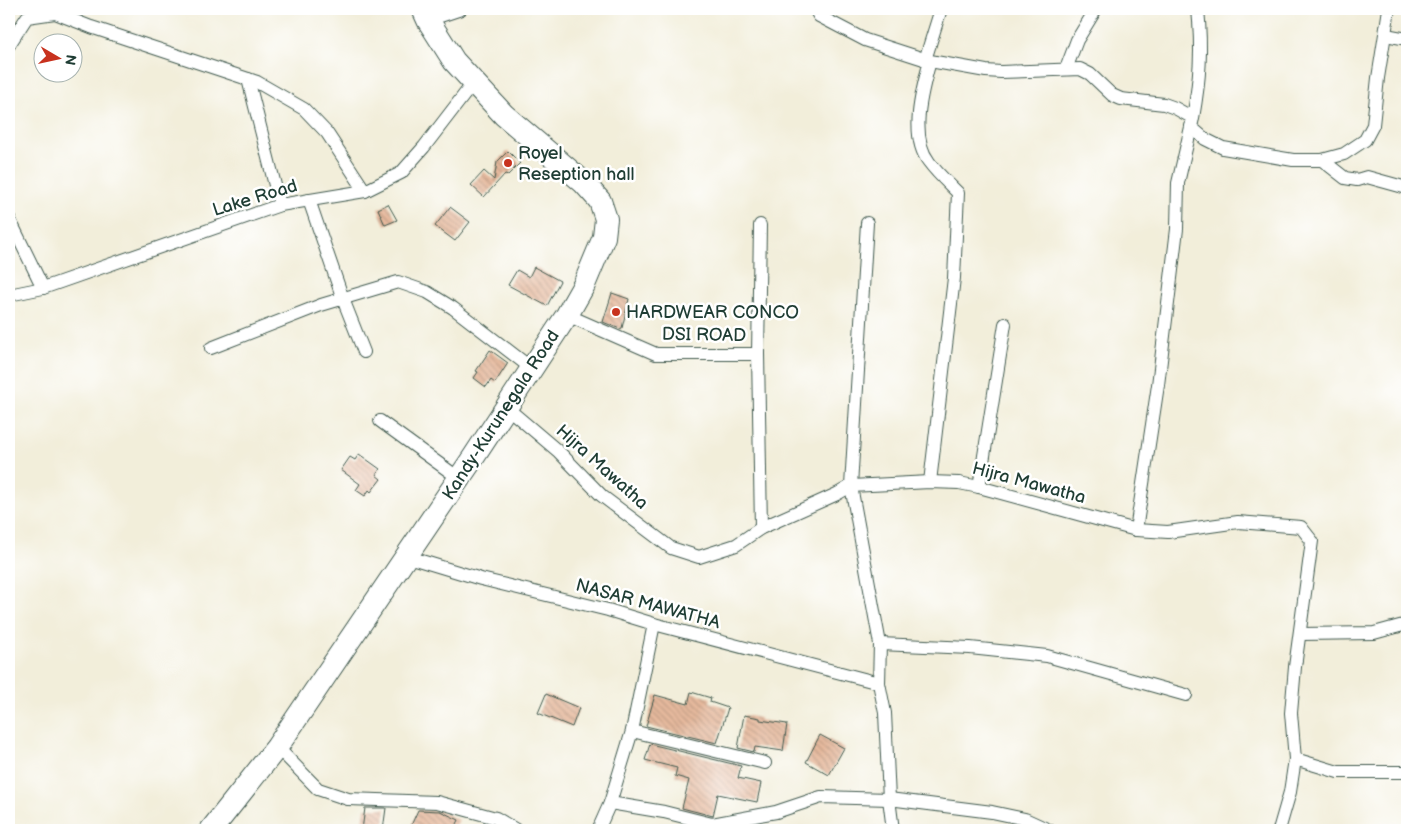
<svg xmlns="http://www.w3.org/2000/svg" width="1416" height="839" font-family="'Balsamiq Sans',sans-serif">
<style>
.building{fill:url(#building-back-hatch)}
.lines{fill:none;stroke-linecap:round;stroke-linejoin:round}
.street-casing{stroke:#3f584d;stroke-width:14}
.highway-casing{stroke:#3f584d;stroke-width:24}
.street{stroke:#fff;stroke-width:12}
.highway{stroke:#fff;stroke-width:22}
.poi-dot{fill:#c8321e;stroke:#fff;stroke-width:2}
.labels{text-anchor:middle;dominant-baseline:central;stroke-width:5;stroke-linejoin:round;paint-order:stroke}
.poi-label{font-size:18px;fill:#1f3d34;stroke:#fff;text-anchor:start}
.street-label{font-size:18px;fill:#1f3d34;stroke:#fff}
</style>
<defs>
<pattern id="building-back-hatch" width="6" height="6" patternUnits="userSpaceOnUse" patternTransform="scale(1.25)"><rect width="6" height="6" fill="#e6b99d"/><path d="M-1 5l2 2M0 0l6 6M5-1l2 2" fill="none" stroke="#ba9881"/></pattern>
</defs>
<rect width="100%" height="100%" fill="#fff"/>
<filter id="ink" filterUnits="userSpaceOnUse"><feTurbulence type="fractalNoise" baseFrequency=".02" numOctaves="2"/><feDisplacementMap in="SourceGraphic" scale="10" xChannelSelector="R" yChannelSelector="G"/><feConvolveMatrix kernelMatrix="1 2 1 2 8 2 1 2 1" color-interpolation-filters="sRGB"/></filter>
<filter id="wash" filterUnits="userSpaceOnUse"><feTurbulence type="fractalNoise" baseFrequency=".0096" numOctaves="4" result="noise"/><feDisplacementMap in="SourceGraphic" scale="20" xChannelSelector="R" yChannelSelector="G"/><feGaussianBlur stdDeviation="1.12" result="paint"/><feColorMatrix in="noise" values="0 0 0 0 0 0 0 0 0 0 0 0 0 0 0 0 0 1.4 0 .05"/><feComposite in="paint" operator="in"/></filter>
<g filter="url(#wash)">
<rect width="100%" height="100%" fill="#f2eeda"/>
<g id="blocks">
<g class="building">
<path d="M508,151L520,163L508,175L505,174L484,197L471,185L484,171L494,180L497,162Z"/>
<path d="M388,204L397,220L385,225L378,209Z"/>
<path d="M450,207L470,222L455,241L435,226Z"/>
<path d="M534,267L560,281L547,306L508,285L517,270L529,277Z"/>
<path d="M612,293L629,299L622,328L620,329L603,322Z"/>
<path d="M490,350L508,363L495,383L491,380L486,387L474,378L478,372L476,371Z"/>
<path d="M359,454L380,469L376,475L381,479L371,492L369,490L365,496L356,490L360,484L341,470L350,457L355,460Z"/>
<path d="M691,692L711,698L710,702L728,708L717,743L646,726L655,695L688,704Z"/>
<path d="M546,694L579,708L572,727L538,713Z"/>
<path d="M744,715L760,718V720L787,724L783,751L755,747L754,752L738,748Z"/>
<path d="M820,735L844,748L829,775L806,762Z"/>
<path d="M650,744L741,766L738,778L761,783L757,802L718,794L713,816L682,808L689,780L675,776L677,768L645,760Z"/>
<path d="M365,808H386L383,830H362Z"/>
<path d="M418,810L440,811L459,820L454,830H409Z"/>
</g>
</g>
</g>
<g filter="url(#ink)">
<use href="#blocks" fill-opacity="0" stroke="#3f584d" stroke-width="1"/>
<g class="lines">
<g class="street-casing">
<g id="street">
<path d="M815,9L819,16L865,40L930,61L986,71L1001,72L1080,69L1090,74L1112,95L1121,99L1164,104L1175,108L1193,118L1191,127L1205,139L1223,148L1293,160H1322L1344,154L1365,140L1373,125L1378,78L1389,9"/>
<path d="M428,20L461,9"/>
<path d="M1386,35L1407,39"/>
<path d="M9,45L27,17L55,13L91,27L257,82L304,109L327,133L365,191"/>
<path d="M925,60L941,9"/>
<path d="M1066,69L1077,40L1096,9"/>
<path d="M248,79L280,205"/>
<path d="M1193,118C1200,78 1202,50 1198,9"/>
<path d="M1322,160L1345,178L1357,180L1367,177L1407,188"/>
<path d="M309,200L343,299L364,352"/>
<path d="M9,218L43,288"/>
<path d="M867,223L851,486L880,644L879,683L885,713L889,799L893,830"/>
<path d="M760,225L758,354L761,528"/>
<path d="M9,295L43,288L280,205L365,191L401,173L424,147L474,82"/>
<path d="M567,315L656,354H758"/>
<path d="M211,348L321,305L398,282L427,292L453,308L531,368"/>
<path d="M506,407L559,452L602,496L671,548L699,557L736,545L761,528L837,494L851,486L930,482L959,483L979,487L1136,530L1168,532L1238,522L1301,527L1312,541L1295,667L1291,713L1295,759L1290,792L1279,830"/>
<path d="M380,421L460,479"/>
<path d="M930,482L954,278L958,193C948,183 937,173 929,162C909,136 922,90 930,61"/>
<path d="M979,487L1005,324"/>
<path d="M1136,530L1158,385L1177,229L1178,183L1191,127"/>
<path d="M408,557L481,579L608,610L654,624L879,683"/>
<path d="M654,624L632,731L610,803L664,812L712,824L776,812L821,797L889,799L992,812L1025,819L1049,830"/>
<path d="M1300,634L1374,633L1407,624"/>
<path d="M880,644L970,648L1047,656L1186,695"/>
<path d="M632,731L765,763"/>
<path d="M277,747L318,789L348,799L437,802L496,818L516,830"/>
<path d="M1295,759L1338,772H1407"/>
<path d="M598,830L610,803"/>
<path d="M1405,830L1407,829"/>
</g>
</g>
<g class="highway-casing">
<path id="highway" d="M211,830L277,747L473,458L567,315L584,285L604,237L606,219L600,201L583,182L504,115L454,61L428,20L423,9"/>
</g>
<use href="#street" class="street"/>
<use href="#highway" class="highway"/>
</g>
</g>
<g class="poi-dot">
<circle cx="508" cy="163" r="5"/>
<circle cx="616" cy="312" r="5"/>
</g>
<g class="labels">
<g class="poi-label">
<text x="518" y="153">Royel<tspan x="518" dy="21">Reseption hall</tspan></text>
<text x="626" y="312">HARDWEAR CONCO</text>
</g>
<g class="street-label">
<text transform="translate(255 198) rotate(-17)">Lake Road</text>
<text transform="translate(704 335) rotate(1)">DSI ROAD</text>
<text transform="translate(501 415) rotate(-57)">Kandy-Kurunegala Road</text>
<text transform="translate(602 467) rotate(42)">Hijra Mawatha</text>
<text transform="translate(1029 483) rotate(15)">Hijra Mawatha</text>
<text transform="translate(648 604) rotate(15)">NASAR MAWATHA</text>
</g>
</g>
<rect width="1416" height="839" fill="none" stroke="#fff" stroke-width="30"/>
<g transform="translate(58 58) rotate(99)"><circle r="24" fill="#ffffff" stroke="#a5b1ae"/>
<path d="M0-4L9 19L0 12L-9 19Z" fill="#c8321e"/>
<text y="-8" font-size="14" font-weight="bold" text-anchor="middle" fill="#1f3d34">N</text>
</g>
</svg>
